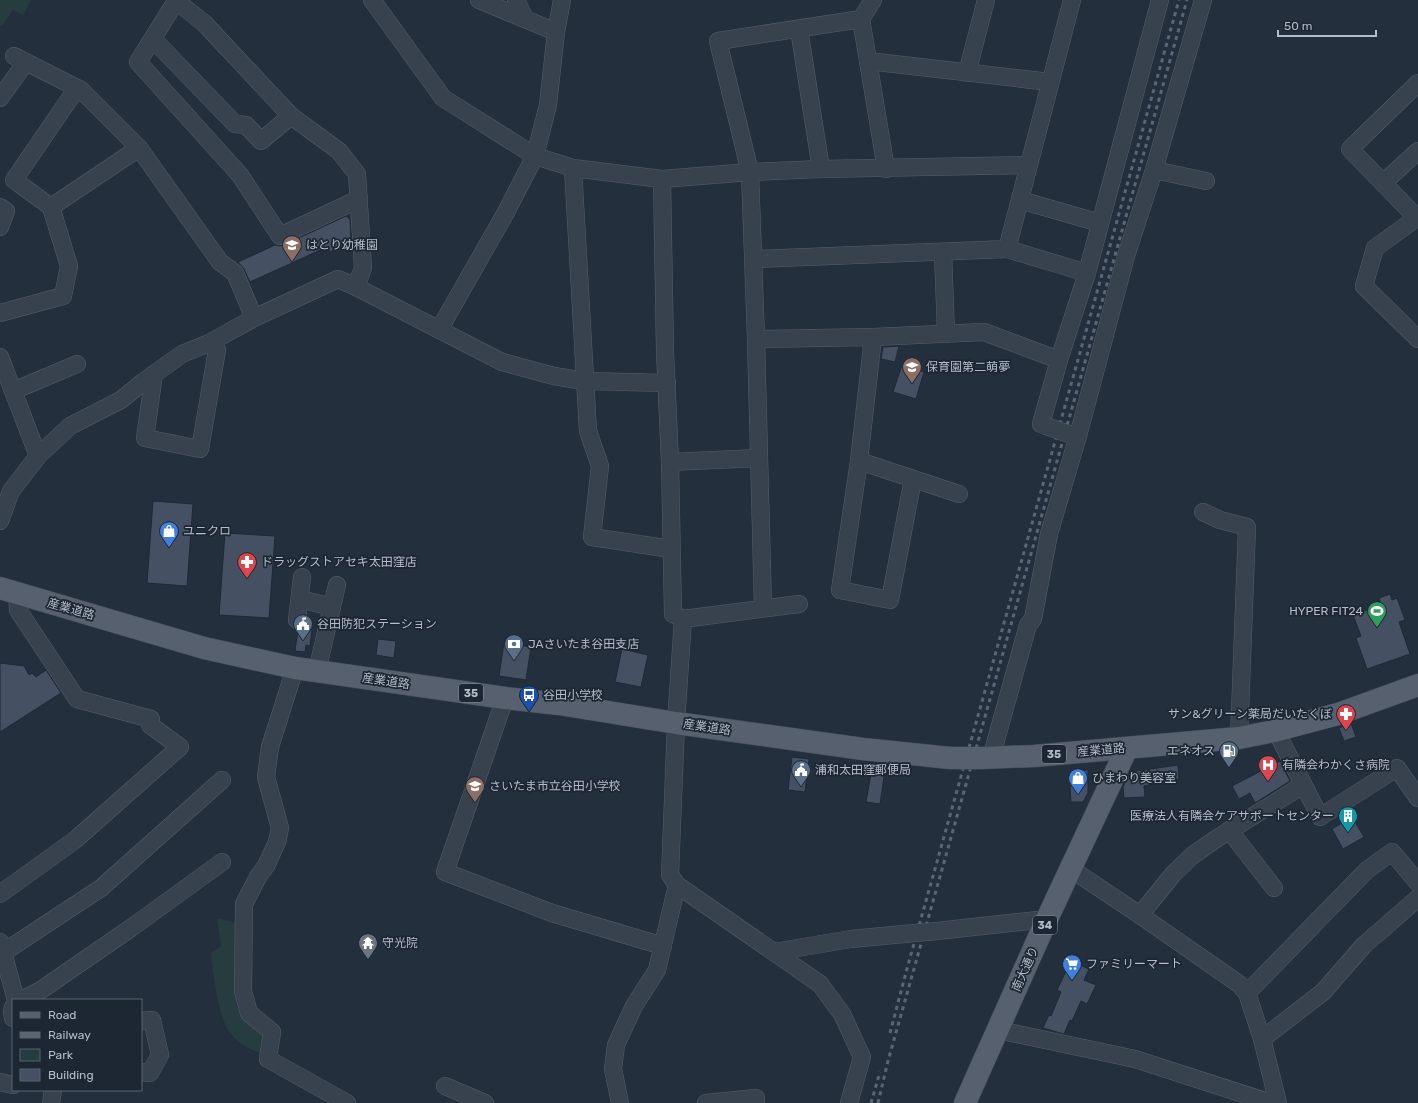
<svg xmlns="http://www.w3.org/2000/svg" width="1418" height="1103" font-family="Rubik,'Noto Sans JP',sans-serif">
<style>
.green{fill:#263c3f}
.building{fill:#455162;stroke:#1f2835}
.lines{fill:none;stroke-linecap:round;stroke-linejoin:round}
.minor-casing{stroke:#565f6c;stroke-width:18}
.major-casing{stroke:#414a57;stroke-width:23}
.minor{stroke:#38414e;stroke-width:17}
.major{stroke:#56606e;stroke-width:22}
.rail{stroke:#5a6575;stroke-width:3;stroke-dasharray:4 4;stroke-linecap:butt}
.minor-bridge-casing{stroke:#565f6c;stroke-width:18;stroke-linecap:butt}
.major-bridge-casing{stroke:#414a57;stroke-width:23;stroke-linecap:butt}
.minor-bridge{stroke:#38414e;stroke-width:17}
.major-bridge{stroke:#56606e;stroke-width:22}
.labels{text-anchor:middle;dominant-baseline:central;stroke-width:3.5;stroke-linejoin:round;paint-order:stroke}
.shield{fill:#1d2633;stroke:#878f9c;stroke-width:1}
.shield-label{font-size:11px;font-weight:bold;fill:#b4bcc9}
.poi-label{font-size:12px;fill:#b4bcc9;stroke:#1d2633;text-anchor:start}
.street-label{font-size:12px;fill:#b4bcc9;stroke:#1d2633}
</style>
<rect width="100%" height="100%" fill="#242f3e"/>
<g class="green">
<path d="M0,0H31L23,15L13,10L2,26L0,25Z"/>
<path d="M217,918L240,924L238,990L266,1035L262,1053C250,1050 239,1044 231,1034C217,1017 214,975 211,953L221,946Z"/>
</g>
<g class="building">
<path d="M346,216L350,219L351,241L330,252L327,247L250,282L244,269L238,262L275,245L279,246L284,245Z"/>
<path d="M899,346L895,362L881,359L883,347Z"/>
<path d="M902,365L924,372L916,399L893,392Z"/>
<path d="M153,501L193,504L187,586L147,583Z"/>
<path d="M225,533L275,536L269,618L219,615Z"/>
<path d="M1390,594L1392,600L1397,598L1405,620L1399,622L1410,654L1367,669L1356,638L1361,636L1353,615L1381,605L1379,598Z"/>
<path d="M302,629L312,630L310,646L306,645L305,652L295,651L298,630Z"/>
<path d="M378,639L396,641L394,658L376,655Z"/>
<path d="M504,643L531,647L526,680L499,676Z"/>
<path d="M622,649L648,655L641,687L615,682Z"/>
<path d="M0,663L24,666L29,675L32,673L36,677L46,670L61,693L0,732Z"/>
<path d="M1351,723L1356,737L1344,741L1339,728Z"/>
<path d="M792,757L809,759L805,792L788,790Z"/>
<path d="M1280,761L1290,781L1255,803L1250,793L1239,799L1232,786Z"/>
<path d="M1178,765L1179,779L1144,786L1145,797L1124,798L1123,787L1130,772Z"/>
<path d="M872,768L885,770L880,804L866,802Z"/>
<path d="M1088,770V793L1083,802H1071L1070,785L1073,771Z"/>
<path d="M1352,817L1364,837L1343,849L1332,829Z"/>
<path d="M1071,961L1089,969L1084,980L1096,985L1087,1004L1081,1001L1072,1021L1070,1020L1064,1034L1043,1028L1049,1015L1051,1016L1061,992L1057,990Z"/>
</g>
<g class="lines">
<g class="minor-casing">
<g id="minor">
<path d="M372,0L443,98L535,156L573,168L662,179L750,172L821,169L1029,165"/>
<path d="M479,0L556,32"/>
<path d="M516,0L525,19"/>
<path d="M176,1L138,62L240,175L280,236L359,199"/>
<path d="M861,19L886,169"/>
<path d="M799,29L821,169"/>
<path d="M153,39L235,124L246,125L261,141L291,116"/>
<path d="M14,56L81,90L139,148L220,262L235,273L254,318"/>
<path d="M868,61L1050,82"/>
<path d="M967,73L986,0"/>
<path d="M0,98L26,62"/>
<path d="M573,168L588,431L600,466L592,537L671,549"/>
<path d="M1154,170L1206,181"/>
<path d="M662,179L665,352L670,462L673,614L683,619L676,723L670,875L677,885L820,984L842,1014L862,1057L849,1103"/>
<path d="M1383,183L1418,151"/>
<path d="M1020,200L1100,223"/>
<path d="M0,207L6,211L0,227"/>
<path d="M51,207L139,148"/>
<path d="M1418,217L1375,248L1364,286L1418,339"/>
<path d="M1417,218L1350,149L1418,83"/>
<path d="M1007,249L1087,273"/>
<path d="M943,252L946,334"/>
<path d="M753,259L1007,249L1072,0"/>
<path d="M356,287L502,362L554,376L584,381L667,383"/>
<path d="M0,313L63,296L69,266L51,207L14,180L77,88"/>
<path d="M439,330L505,214L535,156L548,105L556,32L562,0"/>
<path d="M873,337L859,461L840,590L890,600L913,479"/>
<path d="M756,339L873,337L984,332L1059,360"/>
<path d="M0,357L38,456"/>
<path d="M154,374L145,438L200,449L217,350L209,343"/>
<path d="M13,391L77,364"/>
<path d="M1046,426L1041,424L1059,360L1087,273L1160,0"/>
<path d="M859,461L959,494"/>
<path d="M670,462L759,458"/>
<path d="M1203,512L1220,520L1247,527L1239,738"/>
<path d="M0,521L11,491L38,456L70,426L121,400L143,382L182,354L209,343L254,318L338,279L356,287L363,268L357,174L339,151L291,116L204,23L175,0"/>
<path d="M300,599L332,607"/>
<path d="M763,608L756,339L750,172L718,41L861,19L873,0"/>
<path d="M683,619L799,604"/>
<path d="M297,620L302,577"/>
<path d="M295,668L270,747L266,777L280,828L277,842L266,866L259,875L244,904L243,991L249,1013L272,1032L268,1059L347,1103"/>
<path d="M317,671L337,585"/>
<path d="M505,698L445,872L552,913L663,946"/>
<path d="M1276,731L1320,817L1397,768L1418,798"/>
<path d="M991,758L1028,625L1033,619L1049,534L1078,436L1126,256L1154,170L1203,0"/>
<path d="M1229,830L1274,888"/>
<path d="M1071,869L1140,915L1239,984L1247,993L1262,1039L1278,1103"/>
<path d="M0,894L75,840L180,747L150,725L151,719L77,699L18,610L17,593"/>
<path d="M1140,915L1174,873L1193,855L1216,839L1303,785"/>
<path d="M937,931L1047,919"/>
<path d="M0,942L16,1000"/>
<path d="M4,952L101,888L222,780"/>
<path d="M774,952L851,939L904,934"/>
<path d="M1247,993L1367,870L1392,852L1418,883"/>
<path d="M21,1000L41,990L131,928L222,862"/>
<path d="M13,1007L12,1012L13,1018"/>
<path d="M141,1021L152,1020L160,1055L150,1073L141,1072"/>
<path d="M998,1030L1135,1059L1271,1103"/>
<path d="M1262,1039L1323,992L1364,945L1418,898"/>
<path d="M0,1082L13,1085"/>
<path d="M445,1086L485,1103"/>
<path d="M51,1103L53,1090"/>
<path d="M620,1103L613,1069L616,1045L634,1006L657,970L677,885"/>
<path d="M706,1103L756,1098V1103"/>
</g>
</g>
<g class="major-casing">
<g id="major">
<path d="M0,588L204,648L295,668L505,698L559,704L676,723L863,749L950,758"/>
<path d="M982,758L1034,756L1239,738L1274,731L1338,714L1418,685"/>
<path d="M965,1103L1047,919L1127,748"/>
</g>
</g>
<use href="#minor" class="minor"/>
<use href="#major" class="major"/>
<g class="rail">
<path d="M890,1033L908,965L1179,0"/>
<path d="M871,1103L880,1072"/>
<path d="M878,1103L888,1061L1187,0"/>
</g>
<g class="minor-bridge-casing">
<g id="minor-bridge">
<path d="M1046,426L1069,434"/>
<path d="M904,934L937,931"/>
</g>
</g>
<g class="major-bridge-casing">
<path id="major-bridge" d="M950,758H982"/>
</g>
<use href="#minor-bridge" class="minor-bridge"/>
<use href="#major-bridge" class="major-bridge"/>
</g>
<defs>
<g id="school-pin" transform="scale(1)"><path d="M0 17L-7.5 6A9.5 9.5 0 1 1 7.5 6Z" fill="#8d6e63" stroke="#1d2633"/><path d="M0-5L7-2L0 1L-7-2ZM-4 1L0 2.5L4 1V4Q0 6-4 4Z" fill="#fff"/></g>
<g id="shop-pin" transform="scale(1)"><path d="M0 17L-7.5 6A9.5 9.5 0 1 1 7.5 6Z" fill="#3f7fe0" stroke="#1d2633"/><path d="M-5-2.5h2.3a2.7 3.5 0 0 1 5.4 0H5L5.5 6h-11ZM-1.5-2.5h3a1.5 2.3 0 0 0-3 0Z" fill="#fff"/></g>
<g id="pharmacy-pin" transform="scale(1)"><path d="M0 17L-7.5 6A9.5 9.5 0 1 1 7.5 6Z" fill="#e0444e" stroke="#1d2633"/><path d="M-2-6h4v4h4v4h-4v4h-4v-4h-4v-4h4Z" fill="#fff"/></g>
<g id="stadium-pin" transform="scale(1)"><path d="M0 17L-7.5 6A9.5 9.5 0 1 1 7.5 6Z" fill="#2e9e5b" stroke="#1d2633"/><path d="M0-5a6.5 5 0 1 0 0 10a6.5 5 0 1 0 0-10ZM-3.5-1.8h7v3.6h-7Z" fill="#fff"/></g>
<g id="civic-pin" transform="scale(1)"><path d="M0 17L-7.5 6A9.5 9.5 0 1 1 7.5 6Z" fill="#5c6f8a" stroke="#1d2633"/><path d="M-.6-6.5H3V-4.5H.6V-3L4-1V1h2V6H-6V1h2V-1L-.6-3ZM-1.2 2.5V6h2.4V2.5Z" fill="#fff"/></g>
<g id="bank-pin" transform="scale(1)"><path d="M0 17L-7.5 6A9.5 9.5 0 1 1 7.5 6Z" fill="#5c6f8a" stroke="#1d2633"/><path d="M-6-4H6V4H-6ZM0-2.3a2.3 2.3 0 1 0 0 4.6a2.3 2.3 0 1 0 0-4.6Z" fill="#fff"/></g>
<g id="bus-pin" transform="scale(1)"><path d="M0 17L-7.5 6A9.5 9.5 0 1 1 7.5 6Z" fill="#1a4fb4" stroke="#1d2633"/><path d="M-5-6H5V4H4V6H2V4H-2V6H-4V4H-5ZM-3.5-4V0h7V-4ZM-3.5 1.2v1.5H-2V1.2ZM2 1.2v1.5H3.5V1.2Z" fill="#fff"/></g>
<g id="fuel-pin" transform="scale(1)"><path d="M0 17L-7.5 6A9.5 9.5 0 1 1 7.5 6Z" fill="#5c6f8a" stroke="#1d2633"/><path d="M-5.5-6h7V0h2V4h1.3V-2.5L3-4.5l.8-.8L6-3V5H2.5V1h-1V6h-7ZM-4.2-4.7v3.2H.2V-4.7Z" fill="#fff"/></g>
<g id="hospital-pin" transform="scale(1)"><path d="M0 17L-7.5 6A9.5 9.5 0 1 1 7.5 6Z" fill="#e0444e" stroke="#1d2633"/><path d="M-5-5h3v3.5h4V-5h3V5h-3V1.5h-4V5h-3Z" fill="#fff"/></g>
<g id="building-pin" transform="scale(1)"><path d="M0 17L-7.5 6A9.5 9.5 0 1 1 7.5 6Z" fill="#0f9aa8" stroke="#1d2633"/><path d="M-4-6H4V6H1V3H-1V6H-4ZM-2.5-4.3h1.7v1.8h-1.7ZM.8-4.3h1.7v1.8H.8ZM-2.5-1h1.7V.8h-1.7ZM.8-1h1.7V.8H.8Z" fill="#fff"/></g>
<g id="temple-pin" transform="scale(1)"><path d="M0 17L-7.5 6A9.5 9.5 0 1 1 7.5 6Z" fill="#6b7280" stroke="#1d2633"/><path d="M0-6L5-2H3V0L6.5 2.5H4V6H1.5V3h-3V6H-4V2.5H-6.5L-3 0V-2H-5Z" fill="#fff"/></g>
<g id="supermarket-pin" transform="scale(1)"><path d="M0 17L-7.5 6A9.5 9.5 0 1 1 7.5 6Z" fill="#3f7fe0" stroke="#1d2633"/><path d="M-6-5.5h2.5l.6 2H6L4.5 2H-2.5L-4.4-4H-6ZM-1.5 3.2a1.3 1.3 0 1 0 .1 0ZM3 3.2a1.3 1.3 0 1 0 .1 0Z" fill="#fff"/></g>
</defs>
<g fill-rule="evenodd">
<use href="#school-pin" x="292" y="245"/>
<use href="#school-pin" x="912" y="367"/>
<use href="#shop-pin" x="169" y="531"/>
<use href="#pharmacy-pin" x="247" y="562"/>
<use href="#stadium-pin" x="1377" y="611"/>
<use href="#civic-pin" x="303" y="624"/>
<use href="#bank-pin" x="514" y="644"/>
<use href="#bus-pin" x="529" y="695"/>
<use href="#pharmacy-pin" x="1346" y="714"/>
<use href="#fuel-pin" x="1229" y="751"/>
<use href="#hospital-pin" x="1268" y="765"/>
<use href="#civic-pin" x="801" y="770"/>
<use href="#shop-pin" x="1078" y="778"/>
<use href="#school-pin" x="475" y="786"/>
<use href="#building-pin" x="1348" y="816"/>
<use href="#temple-pin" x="368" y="943"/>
<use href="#supermarket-pin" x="1072" y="964"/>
</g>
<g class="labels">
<g class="shield">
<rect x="459" y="684" width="24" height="18" rx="3"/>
<rect x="1042" y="745" width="24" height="18" rx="3"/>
<rect x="1033" y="916" width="24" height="18" rx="3"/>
</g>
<g class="shield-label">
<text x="471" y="693">35</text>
<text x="1054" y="754">35</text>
<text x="1045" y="925">34</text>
</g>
<g class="poi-label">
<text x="306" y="245">はとり幼稚園</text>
<text x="926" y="367">保育園第二萌夢</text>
<text x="183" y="531">ユニクロ</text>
<text x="261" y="562">ドラッグストアセキ太田窪店</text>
<text x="1363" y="611" text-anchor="end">HYPER FIT24</text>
<text x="317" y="624">谷田防犯ステーション</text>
<text x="528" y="644">JAさいたま谷田支店</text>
<text x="543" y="695">谷田小学校</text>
<text x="1332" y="714" text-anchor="end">サン&amp;グリーン薬局だいたくぼ</text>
<text x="1215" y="751" text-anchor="end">エネオス</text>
<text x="1282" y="765">有隣会わかくさ病院</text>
<text x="815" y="770">浦和太田窪郵便局</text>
<text x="1092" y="778">ひまわり美容室</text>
<text x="489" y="786">さいたま市立谷田小学校</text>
<text x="1334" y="816" text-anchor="end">医療法人有隣会ケアサポートセンター</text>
<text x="382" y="943">守光院</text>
<text x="1086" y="964">ファミリーマート</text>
</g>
<g class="street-label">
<text transform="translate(71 609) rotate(16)">産業道路</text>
<text transform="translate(386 681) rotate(8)">産業道路</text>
<text transform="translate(707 727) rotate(8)">産業道路</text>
<text transform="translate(1101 750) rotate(-5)">産業道路</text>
<text transform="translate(1025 969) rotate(-66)">南大通り</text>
</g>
</g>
<rect x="12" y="999" width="130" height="92" fill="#1d2633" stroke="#59626f"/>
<rect x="20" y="1012" width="20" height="6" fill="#56606e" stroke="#59626f"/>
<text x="48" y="1019" font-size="12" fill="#b4bcc9">Road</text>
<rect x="20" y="1032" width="20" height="6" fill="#5a6575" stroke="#59626f"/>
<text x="48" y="1039" font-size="12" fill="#b4bcc9">Railway</text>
<rect x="20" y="1049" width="20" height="12" fill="#263c3f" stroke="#59626f"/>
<text x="48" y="1059" font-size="12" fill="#b4bcc9">Park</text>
<rect x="20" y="1069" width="20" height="12" fill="#455162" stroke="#59626f"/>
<text x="48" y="1079" font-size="12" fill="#b4bcc9">Building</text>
<path d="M1278 30v6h98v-6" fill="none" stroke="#b4bcc9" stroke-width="2"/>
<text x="1284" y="30" font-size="12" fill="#b4bcc9" stroke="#1d2633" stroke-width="3" paint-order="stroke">50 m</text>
</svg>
